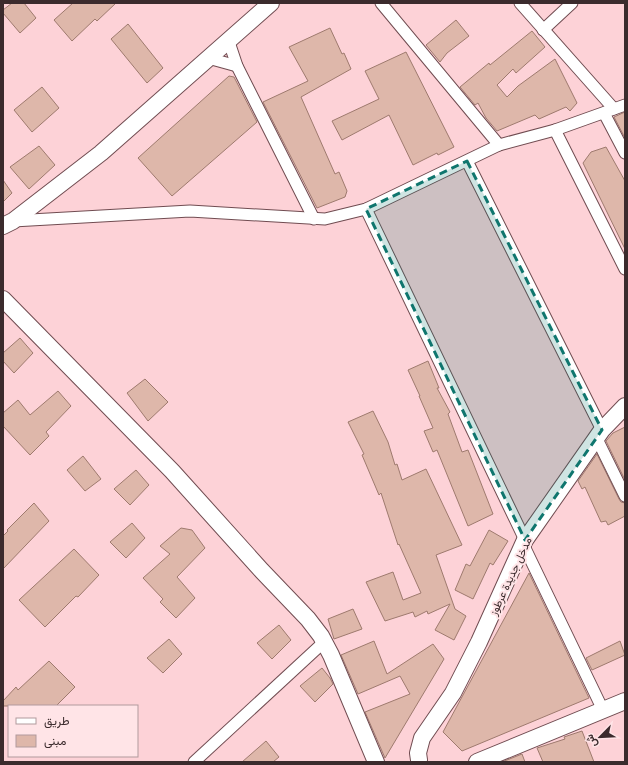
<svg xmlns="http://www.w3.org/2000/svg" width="628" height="765" font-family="Lato,Vazirmatn,sans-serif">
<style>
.building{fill:#deb7aa;stroke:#9e7a6e}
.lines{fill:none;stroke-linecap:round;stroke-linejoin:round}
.street-casing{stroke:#704c51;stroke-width:13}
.secondary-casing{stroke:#704c51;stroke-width:18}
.street{stroke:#fff;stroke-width:11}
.secondary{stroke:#fff;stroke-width:16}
.marked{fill:#0f766e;fill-opacity:0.2;stroke:#0f766e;stroke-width:3;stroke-dasharray:8 5;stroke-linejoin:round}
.labels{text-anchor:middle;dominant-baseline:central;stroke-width:4;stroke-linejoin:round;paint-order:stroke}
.street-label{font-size:11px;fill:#3b2b2d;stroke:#ffe4e7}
</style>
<rect width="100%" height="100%" fill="#fdd2d7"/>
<g class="building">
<path d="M12,3H24L36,18L20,33L3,13V10Z"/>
<path d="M73,3H116L97,21L95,19L72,41L54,20Z"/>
<path d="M456,20L469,36L447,53L440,62L426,45Z"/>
<path d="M128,24L163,68L147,83L111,39Z"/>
<path d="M330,28L342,54L344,53L351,69L301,97L335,174L339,172L347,191L345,197L317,208L263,102L308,81L289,47Z"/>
<path d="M532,31L545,47L516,73L513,69L497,85L507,97L518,86L555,59L577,103L570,111L566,107L539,119L535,115L497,131L486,118L478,103L475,105L460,87L489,63L490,65Z"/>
<path d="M406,52L454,147L438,155L437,153L413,165L389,115L342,140L332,121L379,99L365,71Z"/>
<path d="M229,76L234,77L257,122L172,196L138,158Z"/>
<path d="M42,87L59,108L32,132L14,110Z"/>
<path d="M625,112V138L614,117Z"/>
<path d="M39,146L55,165L29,189L10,167Z"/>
<path d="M606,147L625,181V249L583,163L591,152Z"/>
<path d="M3,180L12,193L3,202Z"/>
<path d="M20,338L33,353L14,373L3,361V353Z"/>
<path d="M428,361L439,388H437L450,412L448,414L462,452L468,450L493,514L468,526L437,450L433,452L424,431L433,428L419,396H420L408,370Z"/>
<path d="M145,379L168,402L148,421L127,393Z"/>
<path d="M58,391L71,406L46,432L49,436L30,455L3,426V413L18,400L30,415Z"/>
<path d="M373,411L388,442L395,465L397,464L402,480L426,469L462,545L436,555L455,609L466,616L454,640L435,630L450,604L428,614L427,611L415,617L413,612L385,621L366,582L393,572L403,600L421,593L399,544L398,545L381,493L379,495L362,455L364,454L348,422Z"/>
<path d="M625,427V480L606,441L613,433Z"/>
<path d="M597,454L619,499L621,502L625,503V516L608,525L606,521L601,522L585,487L582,489L578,481Z"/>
<path d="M83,456L101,479L85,491L67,470Z"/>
<path d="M136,470L149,485L130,505L114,489Z"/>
<path d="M34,503L49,521L3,569V536L8,531L7,530Z"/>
<path d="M132,523L145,538L126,558L110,542Z"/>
<path d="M181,528L192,530L205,548L177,577L195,598L176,618L160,602L163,599L143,578L170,554L160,546Z"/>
<path d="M489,530L508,541L493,565L490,563L473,599L455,590L466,564L470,566Z"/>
<path d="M74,549L99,575L78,597L76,596L45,627L19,600Z"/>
<path d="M529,573L589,698L462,751L443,732Z"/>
<path d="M353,609L362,629L334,639L328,619Z"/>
<path d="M279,625L291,640L272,659L257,643Z"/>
<path d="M169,639L182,654L163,673L147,658Z"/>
<path d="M374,641L387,674L433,644L444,659L385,758L365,712L410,694L400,676L358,694L341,655Z"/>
<path d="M620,641L625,655L592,670L586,658Z"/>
<path d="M49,661L75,687L56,706H3V701L16,687L18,690Z"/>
<path d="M322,668L330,678L333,684L315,702L300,686Z"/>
<path d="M582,731L594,762H543L537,748L565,739L564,737Z"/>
<path d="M266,741L279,757L273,762H242Z"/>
<path d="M522,754L525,762H502Z"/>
</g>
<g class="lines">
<g class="street-casing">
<g id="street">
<path d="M381,3L499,145"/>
<path d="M520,3L614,109"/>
<path d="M543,30L572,3"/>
<path d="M228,39L237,66L314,219"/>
<path d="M208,58L237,66"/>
<path d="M604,113L625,153"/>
<path d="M555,130L625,269"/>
<path d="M467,161L602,430"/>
<path d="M366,209L525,540"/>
<path d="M13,221L190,211L325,219L366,209L499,145L555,130L625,105"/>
<path d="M597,439L625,496"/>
<path d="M523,544L603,710"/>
<path d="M194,762L324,642"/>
</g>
</g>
<g class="secondary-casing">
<g id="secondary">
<path d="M3,226L13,221L101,153L271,3"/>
<path d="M3,299L172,471L262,571L308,619L321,636L331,655L376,762"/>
<path d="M419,760L418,753L422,738L453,693L479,642L525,540L602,430L625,406"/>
<path d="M477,762L625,701"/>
</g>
</g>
<use href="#street" class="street"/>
<use href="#secondary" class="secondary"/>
</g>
<path class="marked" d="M467,161L602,430L525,540L366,209Z"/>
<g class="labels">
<g class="street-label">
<text transform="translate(510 576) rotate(-65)">مدخل جديدة عرطوز</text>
</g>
</g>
<rect width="628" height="765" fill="none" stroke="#3b2b2d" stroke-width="8"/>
<rect x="8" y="705" width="130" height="52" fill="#ffe4e7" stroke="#b19a9d"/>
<rect x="16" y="718" width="20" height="6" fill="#ffffff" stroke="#b19a9d"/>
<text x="44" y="725" font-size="12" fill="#3b2b2d">طريق</text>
<rect x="16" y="735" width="20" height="12" fill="#deb7aa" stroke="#b19a9d"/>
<text x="44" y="745" font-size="12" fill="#3b2b2d">مبنى</text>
<g transform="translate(600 737) rotate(246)" stroke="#ffe4e7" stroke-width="3" paint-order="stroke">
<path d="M0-3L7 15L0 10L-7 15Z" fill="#3b2b2d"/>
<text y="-6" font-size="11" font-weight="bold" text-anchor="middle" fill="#3b2b2d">ش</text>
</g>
</svg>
